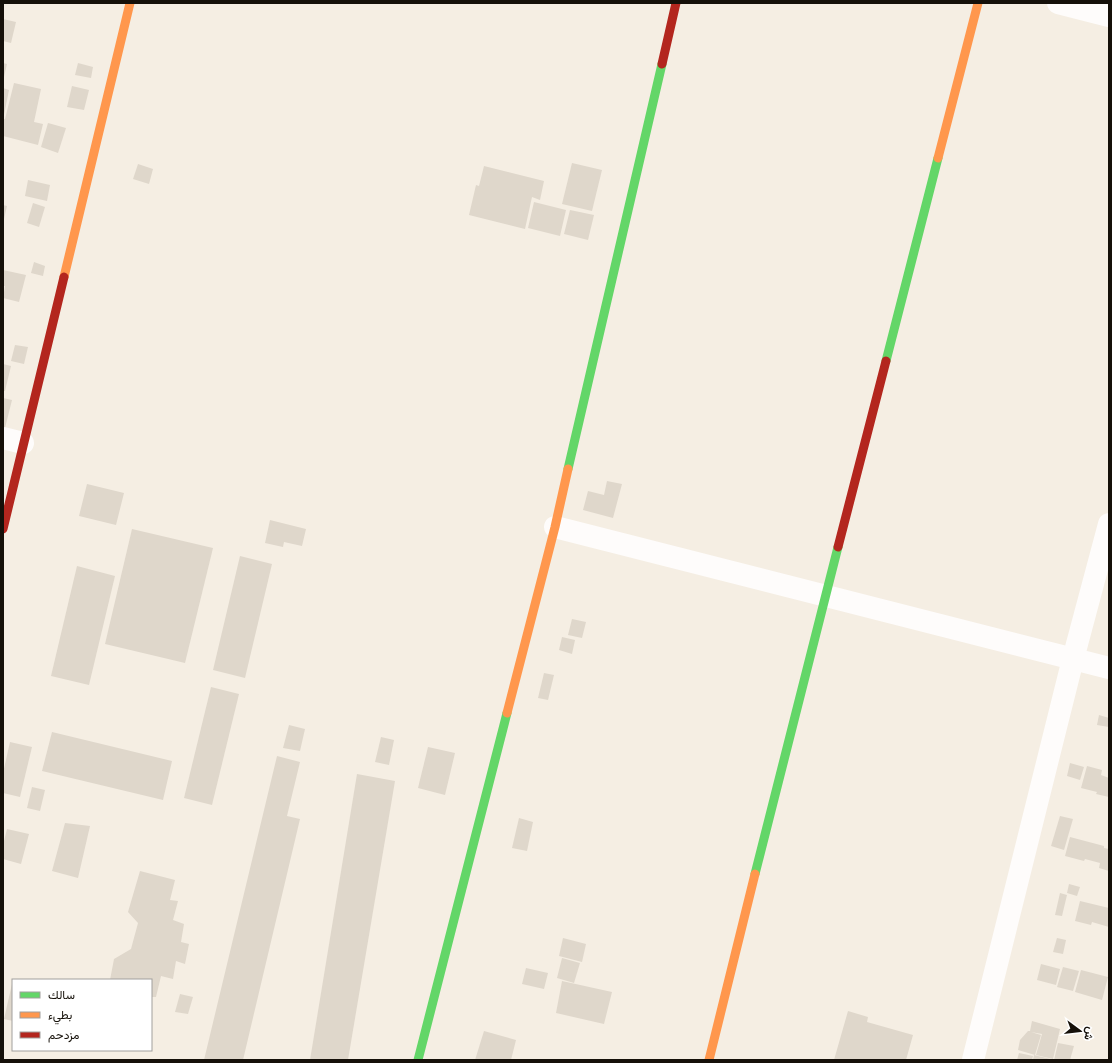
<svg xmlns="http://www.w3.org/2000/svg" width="1112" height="1063" font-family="Montserrat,Vazirmatn,sans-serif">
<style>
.building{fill:#dfd7cb}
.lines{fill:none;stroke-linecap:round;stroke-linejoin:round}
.street{stroke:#fefcfb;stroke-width:22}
.fast{stroke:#63d668;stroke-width:9}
.slow{stroke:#ff974d;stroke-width:9}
.jam{stroke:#b3261e;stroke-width:9}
</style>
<rect width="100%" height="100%" fill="#f5eee3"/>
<g class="building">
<path d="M3,19L16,22L11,43L3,41Z"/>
<path d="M3,63L7,64L4,77H3Z"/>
<path d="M78,63L93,67L91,78L75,75Z"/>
<path d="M14,83L41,89L34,122L43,124L38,145L3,136V119H5Z"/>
<path d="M72,86L89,90L84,110L67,107Z"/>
<path d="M3,88L9,90L4,115H3Z"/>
<path d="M48,123L66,128L58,153L41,147Z"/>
<path d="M572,163L602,170L592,211L562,204Z"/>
<path d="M138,164L153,169L149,184L133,179Z"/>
<path d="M484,166L544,181L540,200L532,197L525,229L469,215L476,185L479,186Z"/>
<path d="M28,180L50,185L47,201L25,196Z"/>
<path d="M534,202L566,210L560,236L528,228Z"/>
<path d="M33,203L45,207L39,227L27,223Z"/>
<path d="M3,205L7,206L4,219H3Z"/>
<path d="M570,210L594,215L588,240L564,234Z"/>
<path d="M34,262L45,266L43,276L31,273Z"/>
<path d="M3,270L26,275L19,302L3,298L5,286H3Z"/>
<path d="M15,345L28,347L24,364L11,361Z"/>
<path d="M3,364L11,366L5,391H3Z"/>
<path d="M3,398L12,400L5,428H3Z"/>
<path d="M607,481L622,484L613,518L583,510L588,491L604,495Z"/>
<path d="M87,484L124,493L116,525L79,516Z"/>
<path d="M270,520L306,529L302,546L284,542L283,547L265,543Z"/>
<path d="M132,529L213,548L185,663L105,644Z"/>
<path d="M240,556L272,564L245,678L213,670Z"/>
<path d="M77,566L115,576L89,685L51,676Z"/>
<path d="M572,619L586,622L582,638L568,635Z"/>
<path d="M562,637L575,640L572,654L559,650Z"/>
<path d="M544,673L554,675L548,700L538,698Z"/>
<path d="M211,687L239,694L212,805L184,798Z"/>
<path d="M1099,715L1109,718V727L1097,725Z"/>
<path d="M289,725L305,729L300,751L283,748Z"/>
<path d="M52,732L172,761L163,800L42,771Z"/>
<path d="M381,737L394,740L389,765L375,762Z"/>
<path d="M10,742L32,747L20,797L3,793V773Z"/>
<path d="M428,747L455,753L445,795L418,788Z"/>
<path d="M277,756L300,762L287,816L300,819L243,1060H204Z"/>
<path d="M1070,763L1084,767L1080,780L1067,776Z"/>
<path d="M1087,766L1102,770L1101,775L1109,778V797L1096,794L1097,792L1081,788Z"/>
<path d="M357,774L395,781L348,1060H310Z"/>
<path d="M32,787L45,790L40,811L27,808Z"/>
<path d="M1060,816L1073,819L1064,850L1051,846Z"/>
<path d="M519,818L533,822L527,851L512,848Z"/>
<path d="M65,823L90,826L78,878L52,871Z"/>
<path d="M7,829L29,834L21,864L3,859V845Z"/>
<path d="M1070,837L1104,846V848L1109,849V871L1099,868L1100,863L1085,859L1084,861L1065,856Z"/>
<path d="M140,871L175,880L170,900L178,901L173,920L184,924L181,942L189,944L185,964L176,961L173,979L161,976L156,997H151V980H110L114,959L131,949L138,923L128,912Z"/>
<path d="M1069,884L1080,887L1077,896L1067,893Z"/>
<path d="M1060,893L1067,895L1062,916L1055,915Z"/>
<path d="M1080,901L1109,908V927L1092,922L1091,925L1075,921Z"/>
<path d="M563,938L586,944L582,962L559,956Z"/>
<path d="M1057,938L1066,940L1063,954L1053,952Z"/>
<path d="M562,958L580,963L574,983L557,978Z"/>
<path d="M1041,964L1060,969L1056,985L1037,980Z"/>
<path d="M1063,967L1079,971L1073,991L1057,987Z"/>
<path d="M526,968L548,973L544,989L522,984Z"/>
<path d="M1081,970L1108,977L1102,1000L1075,992Z"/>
<path d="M562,981L612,992L604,1024L556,1013Z"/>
<path d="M12,984H13V1021L4,1019Z"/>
<path d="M180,994L193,997L188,1014L175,1012Z"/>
<path d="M848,1011L868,1017L867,1022L913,1035L906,1060H834Z"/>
<path d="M1032,1021L1060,1029L1053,1059L1036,1055L1042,1034L1031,1032L1041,1035L1035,1055L1018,1050L1020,1040L1028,1031H1030Z"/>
<path d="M484,1031L516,1040L511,1060H475Z"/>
<path d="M1058,1043L1074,1046L1070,1060H1054Z"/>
<path d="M1019,1053L1033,1056L1032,1060H1017Z"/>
<path d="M1034,1055L1051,1059V1060H1033Z"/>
</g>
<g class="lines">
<g class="street">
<path d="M1058,3L1109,16"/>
<path d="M3,438L23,443"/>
<path d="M555,527L1109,668"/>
<path d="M973,1060L1073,659L1109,524"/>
</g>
<g class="fast">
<path d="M886,361L938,158"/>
<path d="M568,469L662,64"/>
<path d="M755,874L838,547"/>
<path d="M418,1060L507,713"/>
</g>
<g class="slow">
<path d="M938,158L978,3"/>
<path d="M64,277L130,3"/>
<path d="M507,713L555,527L568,469"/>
<path d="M709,1060L755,874"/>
</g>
<g class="jam">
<path d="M662,64L676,3"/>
<path d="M3,529L64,277"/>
<path d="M838,547L886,361"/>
</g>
</g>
<rect width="1112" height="1063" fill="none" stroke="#151009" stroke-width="8"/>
<rect x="12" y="979" width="140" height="72" fill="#ffffff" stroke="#a19f9d"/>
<rect x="20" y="992" width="20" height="6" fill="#63d668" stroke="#a19f9d"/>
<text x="48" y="999" font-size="12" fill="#151009">سالك</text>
<rect x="20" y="1012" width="20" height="6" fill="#ff974d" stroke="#a19f9d"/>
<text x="48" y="1019" font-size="12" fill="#151009">بطيء</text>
<rect x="20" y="1032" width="20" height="6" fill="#b3261e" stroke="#a19f9d"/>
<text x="48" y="1039" font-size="12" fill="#151009">مزدحم</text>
<g transform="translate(1080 1031) rotate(105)" stroke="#ffffff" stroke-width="3" paint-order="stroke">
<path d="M0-3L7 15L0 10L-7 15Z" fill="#151009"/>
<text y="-6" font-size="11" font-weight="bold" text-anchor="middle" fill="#151009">ش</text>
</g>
</svg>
